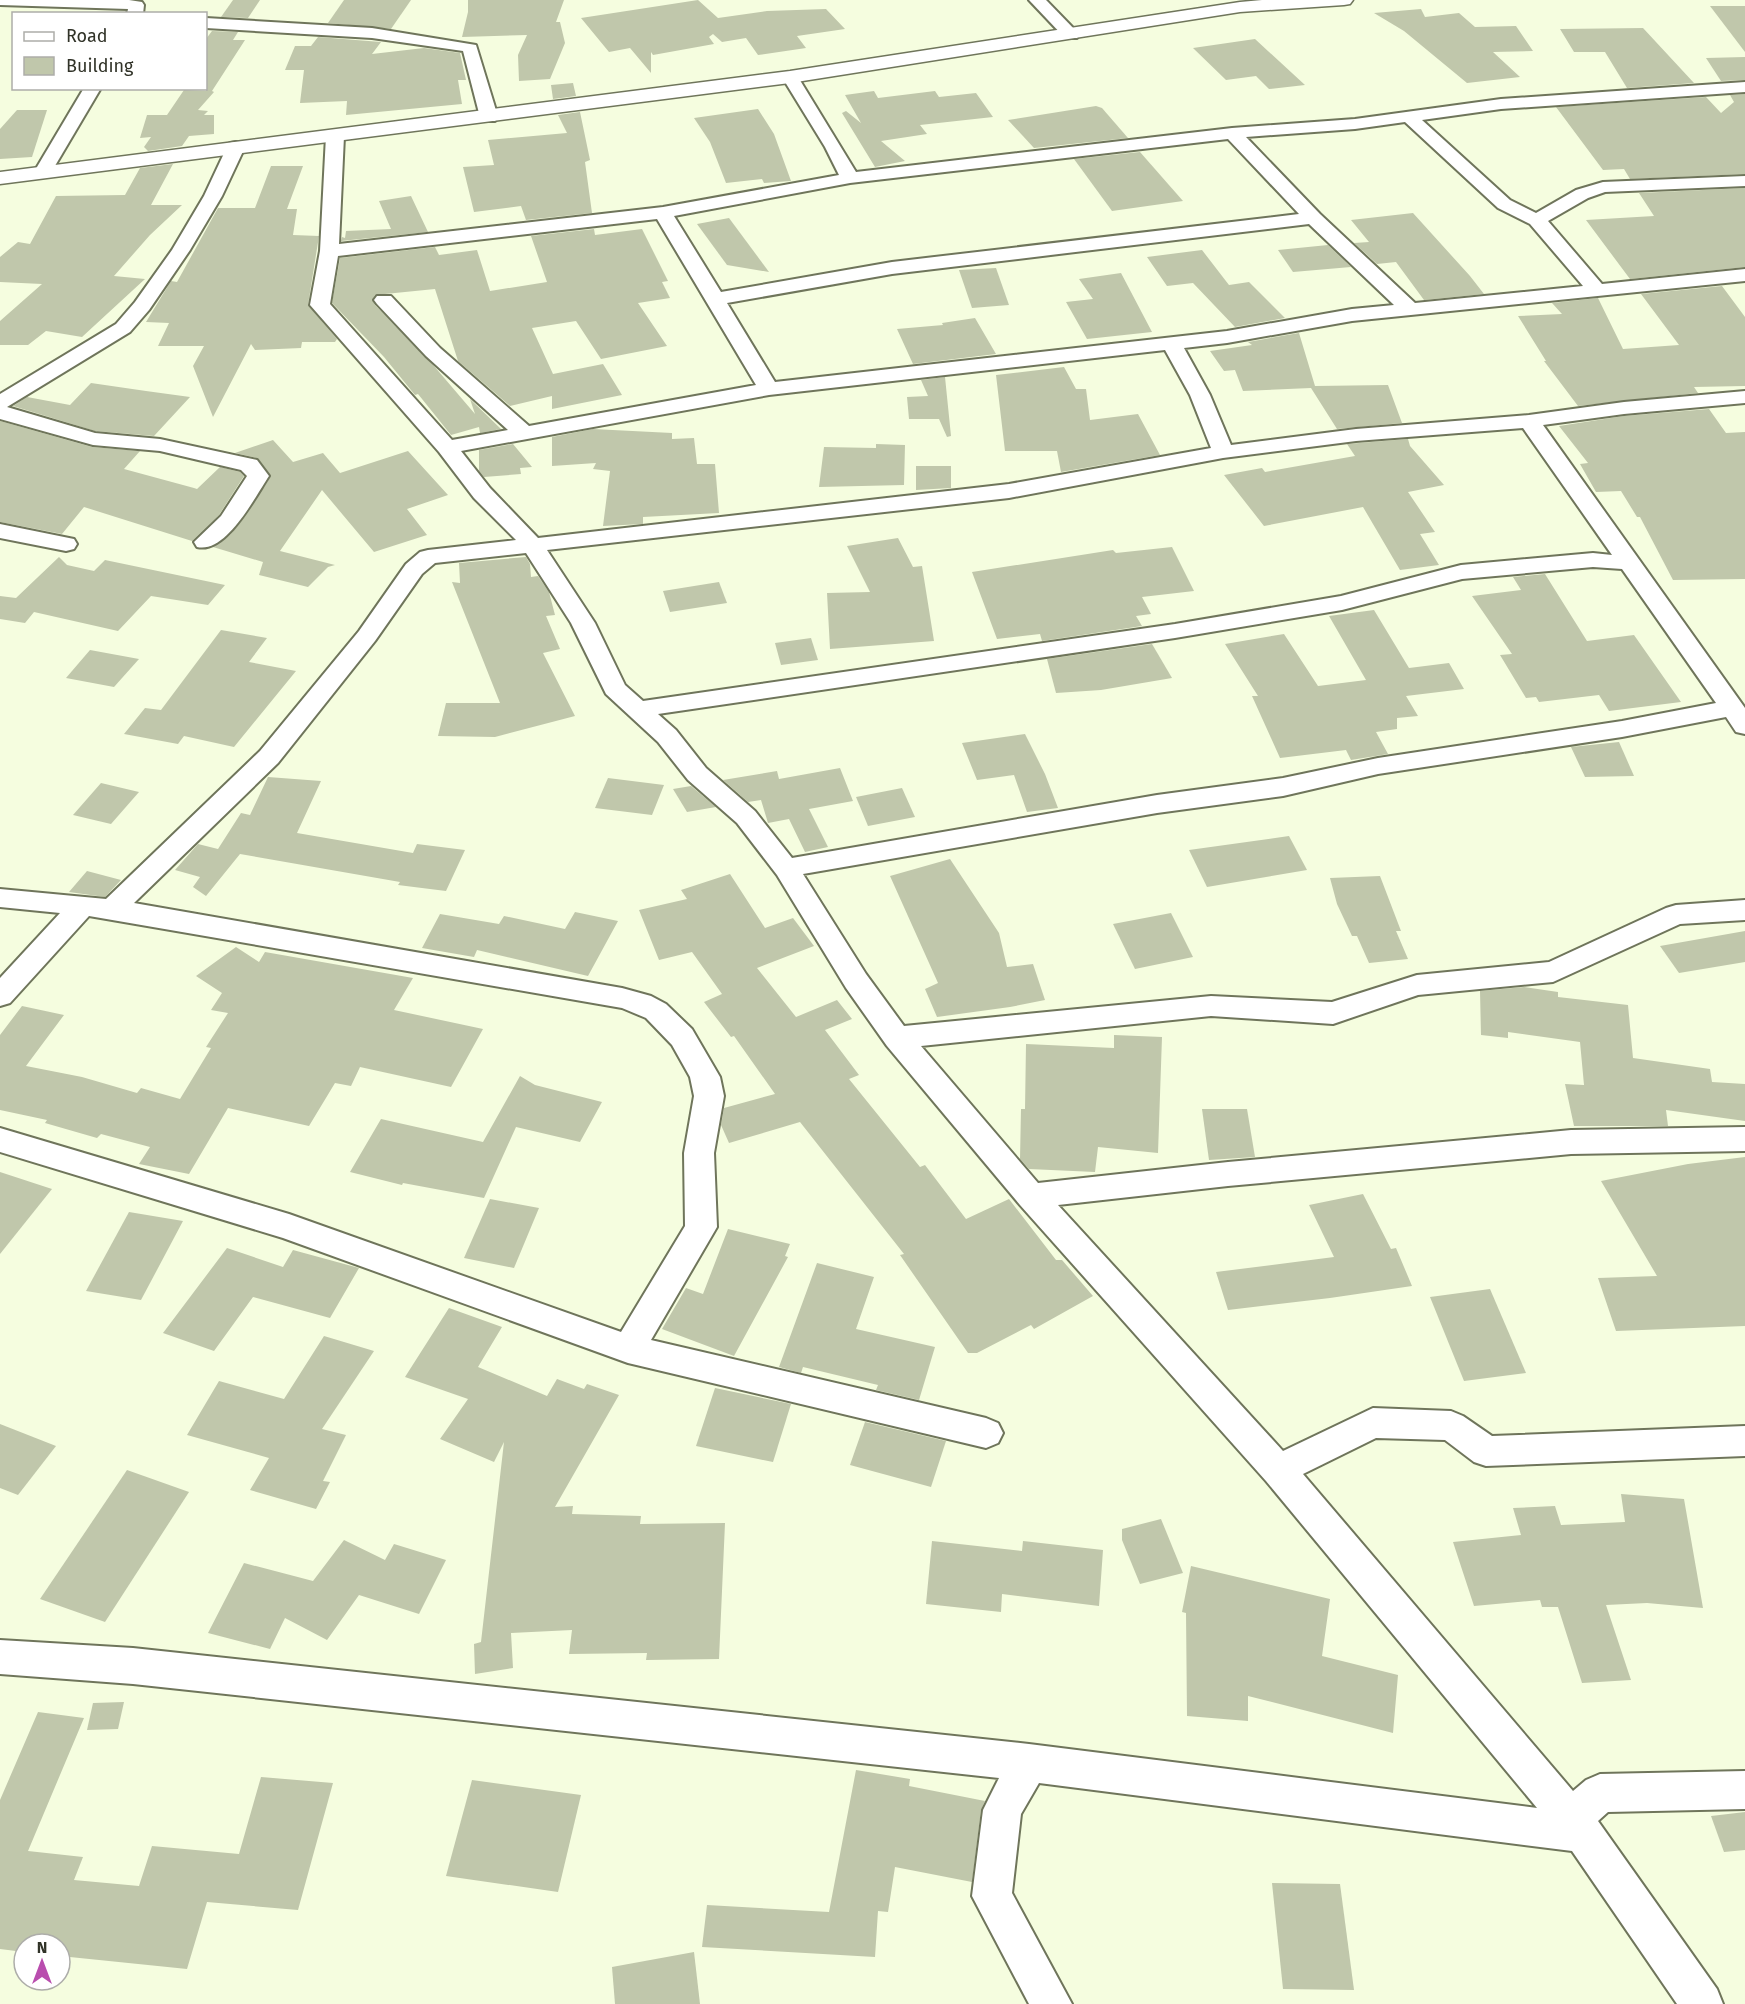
<svg xmlns="http://www.w3.org/2000/svg" width="1745" height="2004" font-family="'Fira Sans',sans-serif">
<style>
.building{fill:#c0c7ab}
.lines{fill:none;stroke-linecap:round;stroke-linejoin:round}
.street-casing{stroke:#6f755b;stroke-width:4}
.secondary-casing{stroke:#6f755b;stroke-width:3}
.street{fill:#fff;fill-rule:evenodd}
.secondary{fill:#fff;fill-rule:evenodd}
</style>
<rect width="100%" height="100%" fill="#f5fddf"/>
<g class="building">
<path d="M233,0H260L248,18L221,17Z"/>
<path d="M344,0H411L391,29L328,23Z"/>
<path d="M468,0H564L556,22H560L565,43L550,79L519,81L518,55L527,35L462,37L468,12Z"/>
<path d="M698,0L718,18L767,11L826,9L845,29L797,36L806,48L758,55L746,38L722,42L713,34L709,37L714,44L653,55L651,52V73L630,48L609,52L581,18Z"/>
<path d="M1710,6H1745V52Z"/>
<path d="M1421,9L1425,17L1459,13L1475,27L1516,26L1533,51L1493,52L1520,77L1467,83L1404,31L1374,13Z"/>
<path d="M1643,28L1694,83L1627,88L1605,52H1574L1560,29Z"/>
<path d="M212,31L238,32L233,40H245L212,91L214,92L198,110L208,111L204,115H214V134L189,136L182,146L148,151L144,147L151,137L140,138L147,115H167L184,90L206,91V39Z"/>
<path d="M318,37L381,42L372,54L424,48L460,53L466,80H458L462,104L346,115L347,101L300,103L304,70H285L295,46H311Z"/>
<path d="M1255,39L1305,85L1269,89L1256,76L1226,80L1193,48Z"/>
<path d="M1745,57V80L1721,81L1706,58Z"/>
<path d="M573,83L576,96L553,99L551,85Z"/>
<path d="M874,91L878,98L935,91L939,97L976,93L993,117L920,125L927,134L881,141L905,161L875,167L842,113L846,111L861,123L845,95Z"/>
<path d="M1745,94V174L1630,179L1624,169L1603,170L1556,107L1706,97L1721,113L1734,102L1730,95Z"/>
<path d="M1096,106L1102,108L1128,138L1034,148L1008,120Z"/>
<path d="M758,109L774,134L791,181L764,183L762,179L726,183L710,142L694,118Z"/>
<path d="M17,110H47L32,157L0,159V129Z"/>
<path d="M580,112L590,160L585,162L592,213L526,220L521,206L474,212L463,167L494,165L488,140L567,133L558,115Z"/>
<path d="M1140,152L1183,201L1112,211L1074,159Z"/>
<path d="M173,164L151,205H182L150,235L114,276L145,279L82,337L46,331L28,345H0V321L42,284L0,282V257L18,242L30,244L56,196L125,195L140,168Z"/>
<path d="M271,166H303L287,209H297L293,235L319,236L308,305L337,339L335,342H302L301,348L255,350L251,344L213,417L193,366L204,346H158L169,323L146,322L171,281L177,282L218,208H255Z"/>
<path d="M1745,188V267L1630,279L1586,220L1654,216L1639,193Z"/>
<path d="M411,196L428,232L341,241L342,237L345,238L346,231L391,229L379,201Z"/>
<path d="M1413,213L1470,276L1484,294L1424,300L1396,262L1377,264L1354,243L1369,242L1351,220Z"/>
<path d="M729,218L752,249L769,272L727,265L697,224Z"/>
<path d="M594,229L595,235L642,229L668,281L662,282L670,298L638,303L667,346L601,359L576,321L532,328L553,374L603,364L622,395L552,409V396L510,406L458,361L435,289L375,295L372,300L375,305L434,366L475,414L470,399L501,429L480,433L479,427L451,435L418,394L415,395L384,357L332,303L340,258L435,247L439,255L477,250L490,291L547,282L531,236Z"/>
<path d="M1328,245L1351,267L1293,272L1278,250Z"/>
<path d="M1202,250L1229,285L1249,282L1285,318L1235,327L1193,283L1167,286L1147,257Z"/>
<path d="M996,268L1009,305L972,308L959,270Z"/>
<path d="M1121,273L1152,332L1087,339L1066,302L1093,299L1079,279Z"/>
<path d="M1722,286L1745,317V386L1694,387L1698,393L1578,406L1544,361H1546L1518,316L1562,314L1552,303L1598,298L1623,349L1679,345L1641,294Z"/>
<path d="M975,318L996,354L913,364L897,329L943,325L942,323Z"/>
<path d="M1299,333L1315,386L1388,385L1402,423L1337,429L1311,388L1243,391L1235,370L1224,371L1210,351L1252,345L1248,342Z"/>
<path d="M1064,367L1076,389H1086L1090,420L1138,414L1160,455L1061,472L1057,451H1005L996,375Z"/>
<path d="M945,377L951,436L947,437L939,419H909L907,397L928,396L921,380Z"/>
<path d="M91,383L146,391L190,397L154,436L95,431L13,406L27,397L70,405Z"/>
<path d="M1709,409L1726,433L1745,432V579L1673,580L1640,517H1637L1621,491L1596,492L1580,464L1588,463L1559,426L1624,416Z"/>
<path d="M0,421L92,447L140,451L124,469L194,488L197,489L220,467L240,472L244,476L219,515L192,541L84,507L62,534L0,522Z"/>
<path d="M593,429L672,433V439L694,438L697,464H715L719,513L643,517V524L603,526L610,471L593,469L596,463L552,466V437Z"/>
<path d="M1408,439L1410,446L1444,485L1408,492L1435,532L1420,534L1439,565L1400,570L1363,507L1264,526L1224,475L1262,468L1265,472L1355,456L1347,444Z"/>
<path d="M273,440L293,462L323,453L340,473L408,451L448,495L407,509L427,535L374,552L322,490L280,551L335,565L328,567L308,587L259,575L263,562L213,547L230,535L240,523L271,476L257,458L235,453Z"/>
<path d="M513,444L532,467L520,468L521,474L484,477L479,471V450Z"/>
<path d="M876,444L905,445L904,485L819,487L824,447L876,448Z"/>
<path d="M916,466H951V488L916,490Z"/>
<path d="M898,538L913,567L922,566L934,641L830,649L827,593L870,592L847,546Z"/>
<path d="M1172,547L1194,591L1142,597L1151,614L1136,616L1142,626L1042,641L1040,634L997,639L972,572L1113,550L1116,553Z"/>
<path d="M59,557L67,565L94,571L105,560L225,585L208,605L151,596L118,631L34,612L25,623L0,619V596L16,598Z"/>
<path d="M526,557L530,564L531,577L538,576L549,592L555,615L546,616L560,649L543,653L575,716L495,737L438,736L446,703H500L452,582L460,583L459,563Z"/>
<path d="M1545,574L1587,641L1634,635L1681,702L1609,711L1599,695L1539,702L1536,697L1526,698L1500,655L1512,654L1472,596L1521,590L1513,577Z"/>
<path d="M719,582L727,603L670,612L663,591Z"/>
<path d="M1374,610L1409,668L1449,663L1464,689L1406,696L1418,716L1397,718V729L1376,732L1388,754L1351,760L1346,750L1280,758L1252,696H1258L1225,644L1284,634L1318,686L1366,680L1329,616Z"/>
<path d="M221,630L267,638L249,662L296,671L234,747L184,736L178,744L124,734L145,708L161,710Z"/>
<path d="M811,638L818,660L781,665L775,643Z"/>
<path d="M1152,644L1172,678L1101,690L1056,693L1047,659Z"/>
<path d="M90,650L139,659L114,687L66,678Z"/>
<path d="M1025,734L1045,774L1058,808L1027,812L1014,775L977,780L962,743Z"/>
<path d="M1619,742L1634,776L1585,777L1571,747Z"/>
<path d="M840,768L853,801L809,809L828,847L805,852L789,819L768,823L761,800L748,802L723,780L777,771L779,779Z"/>
<path d="M268,777L321,781L297,833L413,853L417,844L465,850L446,891L398,885L400,882L240,854L206,896L193,887L200,877L175,870L198,844L218,849L241,813L250,815Z"/>
<path d="M608,778L664,785L652,815L595,808Z"/>
<path d="M101,783L139,792L111,824L73,815Z"/>
<path d="M691,786L716,807L687,812L673,789Z"/>
<path d="M902,788L915,817L868,826L856,797Z"/>
<path d="M1289,836L1307,870L1207,887L1189,850Z"/>
<path d="M950,859L999,933L1007,967L1033,964L1045,1000L1010,1007L937,1017L925,989L938,983L890,876Z"/>
<path d="M87,871L121,880L105,897L69,892Z"/>
<path d="M730,874L765,928L793,918L814,946L757,968L796,1017L837,1000L852,1019L825,1030L859,1075L849,1079L920,1167L925,1165L966,1219L1009,1199L1056,1260H1062L1093,1296L1034,1329L1031,1325L977,1353H968L900,1255L904,1254L800,1122L729,1143L721,1125L724,1108L775,1094L734,1036L731,1037L704,1002L722,994L692,952L659,960L639,910L687,899L681,890Z"/>
<path d="M1380,876L1401,931H1396L1408,959L1369,963L1357,936H1352L1337,904L1330,878Z"/>
<path d="M575,912L618,921L588,976L477,950L474,957L422,948L440,914L499,924L504,916L565,929Z"/>
<path d="M1171,913L1193,957L1135,969L1113,924Z"/>
<path d="M1745,931V962L1679,973L1660,946Z"/>
<path d="M236,947L259,962L265,952L413,978L394,1010L483,1029L451,1087L360,1067L351,1086L335,1083L309,1126L228,1108L189,1174L139,1164L150,1147L101,1134L97,1138L45,1123L47,1120L0,1110V1035L22,1006L64,1015L26,1066L82,1077L137,1093L141,1088L180,1099L211,1048L206,1047L228,1013L211,1010L222,993L196,976Z"/>
<path d="M1524,987L1558,992V997L1628,1005L1633,1058L1710,1069L1712,1082L1745,1084V1121L1666,1110L1668,1126H1574L1565,1084L1584,1085L1580,1042L1508,1032V1038L1481,1035L1480,991Z"/>
<path d="M1114,1035L1162,1037L1158,1153L1098,1147L1095,1172L1029,1169L1020,1159L1021,1109H1025L1026,1044L1114,1048Z"/>
<path d="M520,1076L535,1085L602,1102L580,1142L516,1127L484,1198L403,1183L402,1185L350,1172L381,1119L483,1142Z"/>
<path d="M1202,1109H1247L1255,1157L1209,1160Z"/>
<path d="M1745,1157V1326L1616,1331L1598,1278L1657,1276L1601,1181L1688,1164Z"/>
<path d="M0,1172L52,1189L0,1254Z"/>
<path d="M1363,1194L1391,1249L1396,1248L1412,1286L1330,1298L1228,1310L1216,1272L1334,1257L1309,1205Z"/>
<path d="M490,1199L539,1208L514,1268L464,1258Z"/>
<path d="M129,1212L183,1221L141,1300L86,1291Z"/>
<path d="M728,1229L790,1244L785,1256L788,1257L734,1356L662,1329L686,1288L703,1294Z"/>
<path d="M227,1248L283,1267L293,1250L359,1268L330,1318L253,1297L214,1351L163,1333Z"/>
<path d="M817,1263L874,1277L856,1329L935,1347L919,1400L876,1390L878,1385L803,1367L801,1373L779,1367Z"/>
<path d="M1490,1289L1526,1373L1464,1381L1430,1297Z"/>
<path d="M449,1308L502,1327L478,1367L547,1396L557,1379L584,1389L587,1384L619,1395L555,1507L573,1506L572,1514L641,1516L640,1524L725,1523L719,1659L646,1660L647,1653L569,1654L572,1630L511,1633L513,1668L475,1674L474,1644L481,1642L504,1442L494,1462L440,1439L468,1399L405,1377Z"/>
<path d="M324,1336L374,1351L322,1429L346,1435L323,1481L330,1482L316,1509L250,1490L269,1458L187,1435L219,1381L284,1399Z"/>
<path d="M715,1388L791,1404L773,1462L696,1446Z"/>
<path d="M865,1422L946,1441L931,1487L850,1465Z"/>
<path d="M0,1424L56,1446L18,1495L0,1488Z"/>
<path d="M127,1470L189,1492L105,1622L40,1599Z"/>
<path d="M1621,1494L1684,1499L1703,1608L1647,1603L1606,1605L1631,1680L1582,1683L1558,1607H1542L1540,1600L1474,1606L1453,1542L1521,1535L1513,1508L1555,1506L1561,1525L1625,1522Z"/>
<path d="M1161,1519L1183,1573L1140,1584L1122,1540V1529Z"/>
<path d="M344,1540L385,1560L394,1544L446,1560L419,1614L359,1595L327,1640L285,1618L270,1649L208,1633L244,1563L313,1581Z"/>
<path d="M932,1541L1022,1551L1023,1541L1103,1550L1099,1606L1002,1594L1001,1612L926,1604Z"/>
<path d="M1191,1566L1330,1599L1322,1656L1398,1675L1393,1733L1248,1696V1721L1187,1716L1186,1613L1182,1612Z"/>
<path d="M124,1702L118,1729L87,1730L93,1703Z"/>
<path d="M38,1712L84,1718L28,1851L83,1857L74,1880L139,1886L152,1846L239,1854L261,1777L333,1783L298,1910L207,1902L187,1969L60,1956V1944H24V1952L0,1949V1800Z"/>
<path d="M856,1770L910,1779L909,1786L985,1801L981,1810L972,1882L895,1867L888,1912L878,1911L875,1957L702,1947L707,1905L829,1912Z"/>
<path d="M472,1780L581,1795L558,1892L446,1876Z"/>
<path d="M1745,1812V1850L1724,1852L1711,1816Z"/>
<path d="M1272,1883L1340,1884L1354,1990L1283,1989Z"/>
<path d="M694,1952L700,2004H615L612,1967Z"/>
</g>
<g class="lines">
<g class="street-casing">
<g id="street">
<path d="M0,0H129L142,2L144,5L143,14H127L128,9L0,5Z"/>
<path d="M1029,0H1046L1077,32L1079,35L1077,38H1065Z"/>
<path d="M206,18L372,28L476,45L498,117L495,121H483L480,117L463,51L372,38L206,28Z"/>
<path d="M790,72L798,77L856,172L1232,128L1355,119L1501,99L1745,82V92L1501,109L1422,120L1510,200L1536,213L1576,190L1603,182L1745,176V186L1605,192L1588,198L1548,221L1602,284L1745,269V281L1352,321L1227,343L1184,348L1210,395L1231,445L1356,429L1529,415L1624,402L1745,391V403L1624,414L1543,425L1745,708V734L1736,732L1726,717L1622,737L1378,774L1283,796L1157,813L803,874L866,974L904,1026L1211,996L1332,1002L1417,975L1549,962L1666,908L1676,905L1745,900V920L1680,924L1553,982L1418,995L1333,1024L1211,1016L921,1046L1038,1183L1228,1162L1571,1130L1745,1127V1151L1571,1154L1228,1186L1058,1205L1283,1451L1373,1408L1451,1411L1463,1416L1492,1436L1745,1426V1456L1486,1466L1474,1462L1445,1440L1376,1438L1303,1474L1573,1791L1586,1780L1600,1774L1745,1771V1809L1608,1812L1598,1821L1717,1989L1723,2004H1677L1572,1851L1039,1783L1021,1814L1012,1893L1072,2004H1029L972,1896L983,1810L999,1778L133,1684L0,1674V1640L133,1648L1029,1744L1537,1808L1266,1481L1020,1205L887,1046L846,988L777,875L737,823L688,780L658,742L606,694L571,623L526,553L435,563L422,574L375,641L278,763L134,903L622,988L651,996L666,1004L692,1029L720,1077L724,1096L714,1153L717,1227L651,1340L986,1418L998,1423L1003,1433L998,1443L986,1448L628,1363L283,1238L0,1152V1128L289,1214L621,1332L685,1226L684,1153L694,1096L690,1077L672,1045L646,1018L622,1008L89,916L10,1003L0,1006V978L60,913L0,907V889L106,899L260,751L359,631L406,564L420,552L428,550L516,540L474,498L439,452L310,305L320,251L326,136L329,132H341L344,136L339,244L663,207L839,175L825,147L782,77ZM1405,122L1498,208L1530,224L1583,286L1415,303L1320,214L1246,137L1355,129ZM1228,139L1299,214L892,262L721,292L674,216L850,183ZM657,219L756,385L529,426L440,348L391,296H377L374,300L377,304L426,356L508,430L452,440L330,304L338,256ZM1309,224L1394,305L1352,309L1227,331L775,382L727,303L892,274ZM1165,350L1190,395L1211,448L1009,484L538,538L490,488L461,451L769,395ZM1523,428L1612,555L1593,553L1461,565L1341,596L1175,624L643,701L625,685L595,623L547,550L1009,498L1223,458L1356,441ZM1593,567L1622,569L1716,703L1622,721L1378,758L1283,778L1157,795L792,858L755,811L706,768L676,730L658,714L1175,638L1342,610L1462,579Z"/>
<path d="M84,88H101L49,176H37L34,172Z"/>
<path d="M236,142L242,143L245,147L222,196L190,250L149,310L130,332L7,407L95,433L160,439L257,460L269,476C255,497 226,554 197,547L194,542L221,516L247,476L241,470L160,451L93,445L0,419V394L116,324L135,302L172,250L204,196L227,147L230,143Z"/>
<path d="M0,524L74,539L77,544L74,549L66,551L0,538Z"/>
</g>
</g>
<g class="secondary-casing">
<path id="secondary" d="M1262,0H1353L1350,4L1344,5L1240,12L790,83L0,184V172L790,71L1240,2Z"/>
</g>
<use href="#street" class="street"/>
<use href="#secondary" class="secondary"/>
</g>
<rect x="12" y="12" width="195" height="78" fill="#ffffff" stroke="#adada9" stroke-width="1.5"/>
<rect x="24" y="32" width="30" height="9" fill="#ffffff" stroke="#adada9" stroke-width="1.5"/>
<text x="66" y="42" font-size="18" fill="#313328">Road</text>
<rect x="24" y="57" width="30" height="18" fill="#c0c7ab" stroke="#adada9" stroke-width="1.5"/>
<text x="66" y="72" font-size="18" fill="#313328">Building</text>
<g transform="translate(42 1962)"><circle r="28" fill="#ffffff" stroke="#adada9" stroke-width="1.5"/>
<path d="M0-4.5L10 22L0 15L-10 22Z" fill="#b94dae"/>
<text y="-9" font-size="16" font-weight="bold" text-anchor="middle" fill="#313328">N</text>
</g>
</svg>
